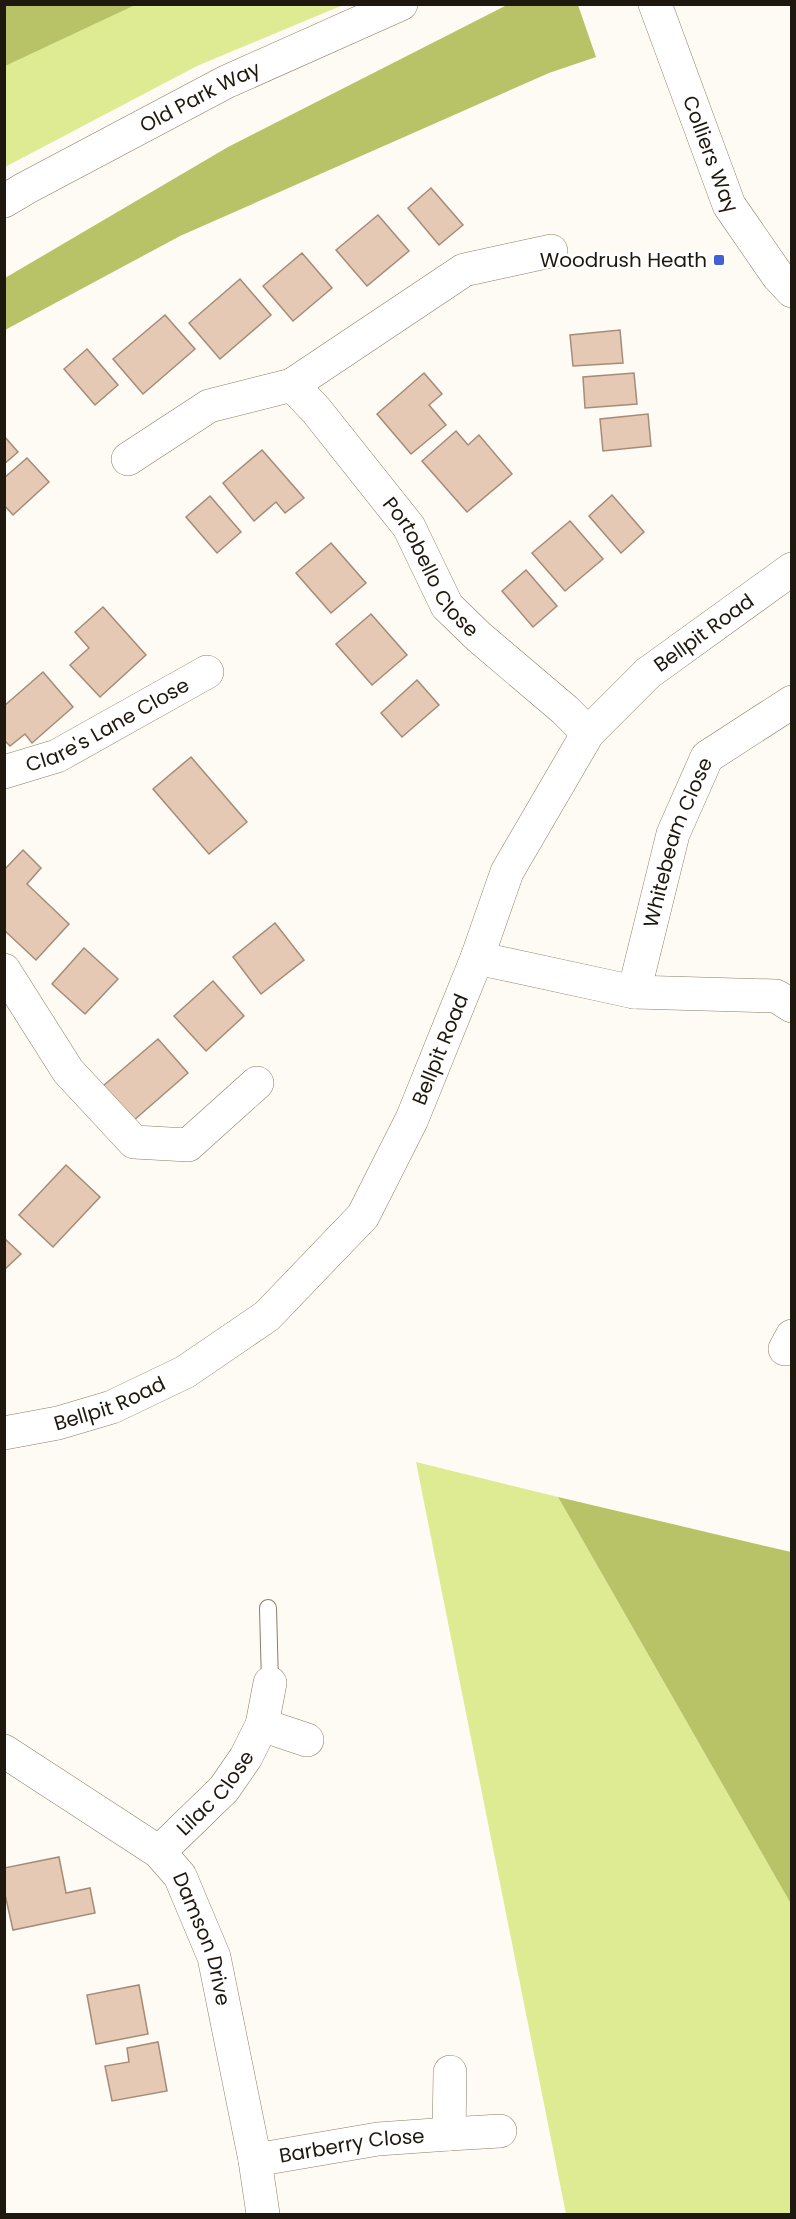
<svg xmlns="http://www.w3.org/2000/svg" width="796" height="2219" font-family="Poppins,sans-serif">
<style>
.green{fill:#dfeb92}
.forest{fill:#b8c367}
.building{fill:#e5c9b4;stroke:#a58c78;stroke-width:1.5}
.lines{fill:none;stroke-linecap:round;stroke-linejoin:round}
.service-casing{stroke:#8e7d64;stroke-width:18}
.minor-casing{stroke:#8e7d64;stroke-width:34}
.tertiary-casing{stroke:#8e7d64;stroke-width:34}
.secondary-casing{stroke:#8e7d64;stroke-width:34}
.service{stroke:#fff;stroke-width:16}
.minor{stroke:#fff;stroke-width:33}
.tertiary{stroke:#fff;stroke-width:33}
.secondary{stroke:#fff;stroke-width:33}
.poi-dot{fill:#4361d4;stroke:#fff;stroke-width:2}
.labels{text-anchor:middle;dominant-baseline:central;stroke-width:5;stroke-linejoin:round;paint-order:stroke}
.street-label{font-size:20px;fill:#1f180e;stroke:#fff}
.poi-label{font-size:20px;fill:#1f180e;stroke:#fff;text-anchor:end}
</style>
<rect width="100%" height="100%" fill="#fefaf4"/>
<g class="green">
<path d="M4,5H343L197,66L5,167Z"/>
<path d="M416,1462L558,1497L791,1904V2214H566Z"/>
</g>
<g class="forest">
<path d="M5,4H135V5L5,66Z"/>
<path d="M507,5H578L596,57L549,73L180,236L5,330V278L228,147Z"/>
<path d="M558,1497L791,1552V1904Z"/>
</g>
<g class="building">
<path d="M431,188L463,225L439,245L408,208Z"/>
<path d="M378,215L409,251L367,286L336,250Z"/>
<path d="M302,253L332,288L293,321L263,286Z"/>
<path d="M240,279L271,315L220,359L189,323Z"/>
<path d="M165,315L195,349L143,394L113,359Z"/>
<path d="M620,330L623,363L573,366L570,335Z"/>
<path d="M87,349L118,385L95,405L64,369Z"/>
<path d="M424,373L442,394L429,405L446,425L411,454L377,414Z"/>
<path d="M634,373L637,404L585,408L583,377Z"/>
<path d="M648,414L651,446L603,451L600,419Z"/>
<path d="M456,431L468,445L479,435L512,474L467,512L422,461Z"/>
<path d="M4,436L18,452L4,464Z"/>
<path d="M262,450L304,498L285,513L276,502L254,521L223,483Z"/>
<path d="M27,458L49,482L13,515L4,505V478Z"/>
<path d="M612,495L644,532L621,553L589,516Z"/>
<path d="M210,496L241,532L217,553L186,517Z"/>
<path d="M570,521L603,559L565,591L532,553Z"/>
<path d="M331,543L366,583L331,613L296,573Z"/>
<path d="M526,570L557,606L533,627L502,591Z"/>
<path d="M103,607L146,655L100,697L70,665L89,648L75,632Z"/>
<path d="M371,614L407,655L372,685L336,644Z"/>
<path d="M43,672L73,707L32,743L25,734L10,746L4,740V706Z"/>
<path d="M417,680L439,705L402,737L381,713Z"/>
<path d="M191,757L247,822L209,854L153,789Z"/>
<path d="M23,850L41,868L27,884L69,924L36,960L4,930V870Z"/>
<path d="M275,923L304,960L261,994L233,957Z"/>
<path d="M84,948L118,979L85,1014L52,984Z"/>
<path d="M213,981L244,1016L206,1051L174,1016Z"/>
<path d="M158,1039L188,1073L133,1121L103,1086Z"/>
<path d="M66,1165L100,1197L53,1247L19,1215Z"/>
<path d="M4,1238L21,1254L4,1270Z"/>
<path d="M59,1857L66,1893L90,1888L95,1913L13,1930L4,1890V1868Z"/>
<path d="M139,1985L148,2034L96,2044L87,1995Z"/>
<path d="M158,2042L167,2091L112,2101L105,2066L129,2062L127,2048Z"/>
</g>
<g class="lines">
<g class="service-casing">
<path id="service" d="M268,1608L270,1683"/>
</g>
<g class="minor-casing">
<g id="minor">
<path id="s1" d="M551,251L464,270L292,385L316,410L409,527L447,606L479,637L565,710L588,733"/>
<path d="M128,459L209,406L292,385"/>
<path id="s2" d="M4,772L57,756L207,672"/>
<path d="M477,958L634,992L776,996L792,1006"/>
<path d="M4,970L68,1071L134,1142L188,1145L257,1083"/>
<path id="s3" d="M634,992L673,834L707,757L792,702"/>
<path d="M785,1349L792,1336"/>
<path d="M270,1683L262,1725L307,1740"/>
<path id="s4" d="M4,1751L159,1852L180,1876L214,1957L255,2160L263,2214"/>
<path id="s5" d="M159,1852L224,1789L246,1757L262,1725"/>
<path d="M450,2072L449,2134L500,2131"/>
<path id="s6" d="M255,2160L378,2139L449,2134"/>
</g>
</g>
<g class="tertiary-casing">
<g id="tertiary">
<path id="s7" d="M655,4L729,205L778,276L792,291"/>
<path id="s8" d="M4,1433L58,1423L112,1407L185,1372L267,1316L363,1216L412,1119L477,958L507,872L588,733L648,673L792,569"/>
</g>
</g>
<g class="secondary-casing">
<g id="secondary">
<path id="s9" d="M4,201L26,188L226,82L401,4"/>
</g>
</g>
<use href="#service" class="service"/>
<use href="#minor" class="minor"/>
<use href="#tertiary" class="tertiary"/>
<use href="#secondary" class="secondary"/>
</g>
<rect class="poi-dot" x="713" y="254" width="12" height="12" rx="3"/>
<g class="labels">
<g class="street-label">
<text stroke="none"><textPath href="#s9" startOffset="222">Old Park Way</textPath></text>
<text stroke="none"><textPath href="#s7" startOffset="160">Colliers Way</textPath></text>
<text stroke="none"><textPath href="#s1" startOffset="526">Portobello Close</textPath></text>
<text stroke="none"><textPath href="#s8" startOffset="1118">Bellpit Road</textPath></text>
<text stroke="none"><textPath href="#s2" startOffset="114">Clare's Lane Close</textPath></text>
<text stroke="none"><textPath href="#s3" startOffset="156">Whitebeam Close</textPath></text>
<text stroke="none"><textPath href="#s8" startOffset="614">Bellpit Road</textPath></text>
<text stroke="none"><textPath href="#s8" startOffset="110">Bellpit Road</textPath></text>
<text stroke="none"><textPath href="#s5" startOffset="82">Lilac Close</textPath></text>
<text stroke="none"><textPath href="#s4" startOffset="284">Damson Drive</textPath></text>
<text stroke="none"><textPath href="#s6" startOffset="98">Barberry Close</textPath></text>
</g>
<g class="poi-label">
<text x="707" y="260">Woodrush Heath</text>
</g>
</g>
<rect width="796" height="2219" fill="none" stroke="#1f180e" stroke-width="12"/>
</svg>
